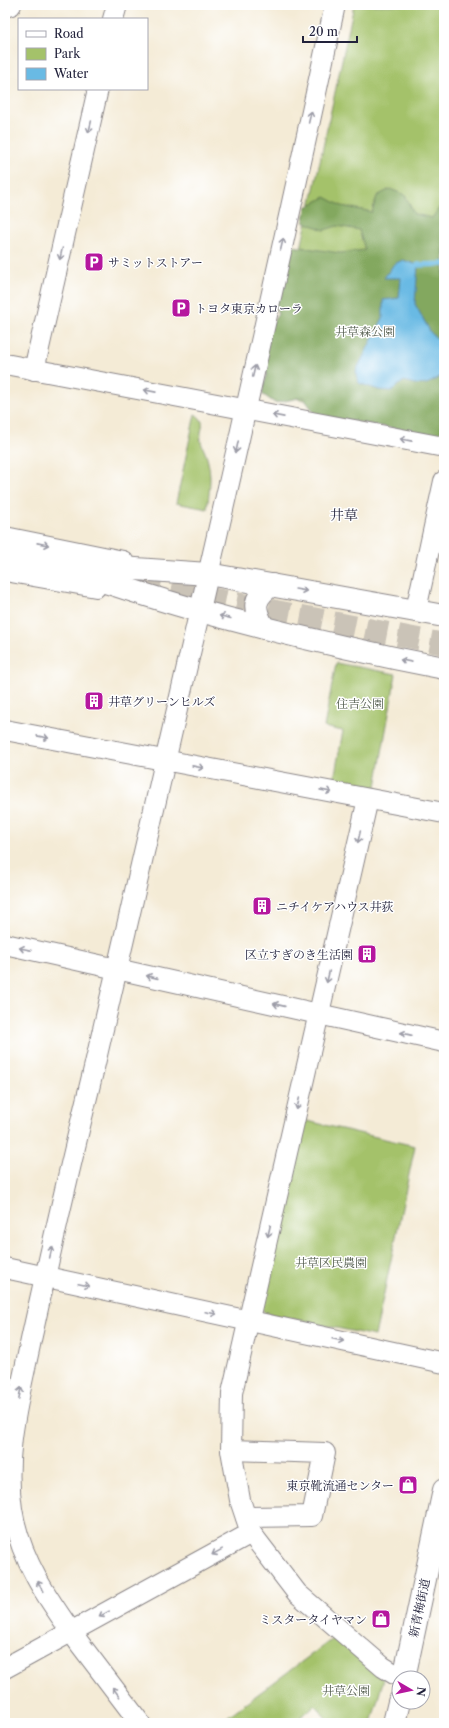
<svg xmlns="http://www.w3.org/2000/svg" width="449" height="1728" font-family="'Libre Caslon Text','Noto Serif JP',serif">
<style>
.green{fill:#a4c26a;stroke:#637252}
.forest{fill:#83a85e;stroke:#52654c}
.water{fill:#69bae4;stroke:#466e90}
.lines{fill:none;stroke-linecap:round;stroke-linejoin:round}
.stream{stroke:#69bae4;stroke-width:5.5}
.primary-tunnel{stroke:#cac3b7;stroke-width:22;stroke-dasharray:22 11;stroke-linecap:butt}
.minor-casing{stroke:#8b8688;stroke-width:22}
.secondary-casing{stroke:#8b8688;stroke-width:24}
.primary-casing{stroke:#8b8688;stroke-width:24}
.minor{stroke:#fff;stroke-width:20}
.secondary{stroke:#fff;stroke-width:22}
.primary{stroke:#fff;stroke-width:22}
.oneway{stroke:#9c9ca7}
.labels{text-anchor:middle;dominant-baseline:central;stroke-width:3;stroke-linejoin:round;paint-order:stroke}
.poi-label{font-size:12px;fill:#22223b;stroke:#fff;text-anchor:start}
.park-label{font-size:12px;fill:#505a4b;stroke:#fff}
.street-label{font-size:12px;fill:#22223b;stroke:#fff}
.quarter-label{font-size:14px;fill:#22223b;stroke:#fff}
</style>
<rect width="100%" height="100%" fill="#fff"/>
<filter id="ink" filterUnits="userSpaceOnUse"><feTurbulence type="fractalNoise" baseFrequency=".025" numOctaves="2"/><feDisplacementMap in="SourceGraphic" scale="8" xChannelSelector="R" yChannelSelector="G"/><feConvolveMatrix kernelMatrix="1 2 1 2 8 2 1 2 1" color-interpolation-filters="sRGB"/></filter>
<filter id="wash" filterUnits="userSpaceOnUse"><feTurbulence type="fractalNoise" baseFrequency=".012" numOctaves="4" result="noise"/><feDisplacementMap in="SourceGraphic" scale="16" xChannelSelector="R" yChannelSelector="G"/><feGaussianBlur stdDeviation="0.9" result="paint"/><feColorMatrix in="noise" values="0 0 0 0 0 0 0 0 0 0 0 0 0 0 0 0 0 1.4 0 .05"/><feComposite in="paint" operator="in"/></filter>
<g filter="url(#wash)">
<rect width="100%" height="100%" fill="#f4ebd6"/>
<g class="green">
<path d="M354,5H444V428L284,396L271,386Z"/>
<path d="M195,414C209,423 198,430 201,442C203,449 207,455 208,462C212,478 209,494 207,509L176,503Z"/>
<path d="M336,663L396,674L375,792L333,784L343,731L324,727Z"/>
<path d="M303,1120L415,1146L375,1336L265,1313L260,1306Z"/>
<path d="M335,1637L384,1678L371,1723H330L315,1705L294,1723H219Z"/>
</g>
<path class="forest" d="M390,189L405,195L414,214L432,218L444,201V437L316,415L303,397L275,403L262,394L267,373L258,368L262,339L278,314L273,301L293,246L340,253L365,250L359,230L337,226L324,230L304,222L306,207L325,197L342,206L372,212L377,196Z"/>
<path class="water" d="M403,260L418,265L415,304L431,333L444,345V374C426,386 424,387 404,381L391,391L379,390L359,383L356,371L383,318V300L399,298L401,278H384L394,264Z"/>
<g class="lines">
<path class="stream" d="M418,265L444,264"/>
</g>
</g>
<g filter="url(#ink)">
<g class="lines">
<path class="primary-tunnel" d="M139,584L444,644"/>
<g class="minor-casing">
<g id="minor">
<path d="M5,7L11,5"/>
<path d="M113,19L117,5"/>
<path d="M5,364L444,447"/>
<path d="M34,370L98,89"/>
<path d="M5,537L123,561"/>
<path d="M5,571L96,587"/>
<path d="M416,610L444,481"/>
<path d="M5,730L444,813"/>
<path d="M368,799L232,1393L231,1450L240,1500L251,1533L297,1593L383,1667L401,1678"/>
<path d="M5,944L444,1042"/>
<path d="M5,1268L444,1363"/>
<path d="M231,1450L325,1453L312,1516L246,1517"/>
<path d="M5,1668L251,1533"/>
<path d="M140,1723C120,1697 100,1670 80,1644C50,1602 20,1561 12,1509C3,1452 20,1395 31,1340C51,1249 72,1158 94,1068C176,714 259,360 335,5"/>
</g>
</g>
<g class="secondary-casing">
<g id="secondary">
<path d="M404,1678L444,1490"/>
<path d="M394,1723L399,1702"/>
</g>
</g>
<g class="primary-casing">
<g id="primary">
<path d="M5,555C71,568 134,593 200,611C280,633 362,652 444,668"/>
<path d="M78,565L208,574L444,616"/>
<path d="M264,628C253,609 252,598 272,585"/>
</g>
</g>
<use href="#minor" class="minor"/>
<use href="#secondary" class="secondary"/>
<use href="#primary" class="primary"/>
</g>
<defs><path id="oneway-shaft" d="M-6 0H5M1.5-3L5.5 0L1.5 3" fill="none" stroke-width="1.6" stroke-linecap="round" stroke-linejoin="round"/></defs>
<g class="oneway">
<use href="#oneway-shaft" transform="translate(310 117) rotate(-77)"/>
<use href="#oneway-shaft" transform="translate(90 127) rotate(103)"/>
<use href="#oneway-shaft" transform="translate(282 244) rotate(-77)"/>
<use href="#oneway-shaft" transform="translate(61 254) rotate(103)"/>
<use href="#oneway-shaft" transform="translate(254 371) rotate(-77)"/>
<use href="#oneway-shaft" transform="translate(150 391) rotate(-169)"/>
<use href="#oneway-shaft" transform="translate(278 416) rotate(-169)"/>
<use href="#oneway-shaft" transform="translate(406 440) rotate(-169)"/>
<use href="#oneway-shaft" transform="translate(237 447) rotate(102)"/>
<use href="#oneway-shaft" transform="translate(43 544) rotate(11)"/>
<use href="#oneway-shaft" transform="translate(301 590) rotate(10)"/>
<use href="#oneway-shaft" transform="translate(225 617) rotate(-166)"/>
<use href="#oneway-shaft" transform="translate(406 661) rotate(-169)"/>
<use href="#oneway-shaft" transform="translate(43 737) rotate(11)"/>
<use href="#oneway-shaft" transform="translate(198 767) rotate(11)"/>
<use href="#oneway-shaft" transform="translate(326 791) rotate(11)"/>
<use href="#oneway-shaft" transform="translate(359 837) rotate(103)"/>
<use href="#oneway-shaft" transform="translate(25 949) rotate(-168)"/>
<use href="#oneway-shaft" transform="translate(152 977) rotate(-167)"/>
<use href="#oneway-shaft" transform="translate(328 977) rotate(103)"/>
<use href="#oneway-shaft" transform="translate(279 1005) rotate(-167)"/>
<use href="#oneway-shaft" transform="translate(406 1034) rotate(-167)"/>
<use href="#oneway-shaft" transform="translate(298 1104) rotate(103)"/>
<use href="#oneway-shaft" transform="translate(269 1231) rotate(103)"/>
<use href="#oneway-shaft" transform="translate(51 1252) rotate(-77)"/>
<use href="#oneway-shaft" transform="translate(84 1285) rotate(12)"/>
<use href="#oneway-shaft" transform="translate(211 1313) rotate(12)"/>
<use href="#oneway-shaft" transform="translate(338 1340) rotate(12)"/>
<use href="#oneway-shaft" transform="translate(20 1393) rotate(-78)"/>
<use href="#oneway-shaft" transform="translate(217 1552) rotate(151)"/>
<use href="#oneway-shaft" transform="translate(40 1586) rotate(-118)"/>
<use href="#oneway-shaft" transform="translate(104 1614) rotate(151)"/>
<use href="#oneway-shaft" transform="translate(116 1692) rotate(-127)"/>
</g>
</g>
<defs>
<g id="parking-square" transform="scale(1)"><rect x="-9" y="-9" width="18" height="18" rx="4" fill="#b5179e" stroke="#fff"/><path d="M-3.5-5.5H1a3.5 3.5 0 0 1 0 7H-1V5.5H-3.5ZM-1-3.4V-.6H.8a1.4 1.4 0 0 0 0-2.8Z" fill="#fff"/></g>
<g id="building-square" transform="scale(1)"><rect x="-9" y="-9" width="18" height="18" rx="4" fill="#b5179e" stroke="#fff"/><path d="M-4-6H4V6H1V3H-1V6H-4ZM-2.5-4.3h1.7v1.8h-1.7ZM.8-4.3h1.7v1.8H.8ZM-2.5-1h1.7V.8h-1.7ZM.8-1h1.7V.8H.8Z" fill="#fff"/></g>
<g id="shop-square" transform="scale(1)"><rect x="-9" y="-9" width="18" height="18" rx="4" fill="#b5179e" stroke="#fff"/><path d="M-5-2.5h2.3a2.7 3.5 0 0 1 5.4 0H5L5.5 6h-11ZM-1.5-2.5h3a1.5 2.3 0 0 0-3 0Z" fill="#fff"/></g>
</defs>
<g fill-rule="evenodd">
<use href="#parking-square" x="94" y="262"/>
<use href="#parking-square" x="181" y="308"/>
<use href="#building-square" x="94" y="701"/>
<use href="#building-square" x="262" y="906"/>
<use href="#building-square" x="367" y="954"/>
<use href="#shop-square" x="408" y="1485"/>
<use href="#shop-square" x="381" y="1619"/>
</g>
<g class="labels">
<g class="poi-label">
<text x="108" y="262">サミットストアー</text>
<text x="195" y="308">トヨタ東京カローラ</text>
<text x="108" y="701">井草グリーンヒルズ</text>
<text x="276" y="906">ニチイケアハウス井荻</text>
<text x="353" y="954" text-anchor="end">区立すぎのき生活園</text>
<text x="394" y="1485" text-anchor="end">東京靴流通センター</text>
<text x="367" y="1619" text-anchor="end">ミスタータイヤマン</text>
</g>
<g class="park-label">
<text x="365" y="331">井草森公園</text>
<text x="360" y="703">住吉公園</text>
<text x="331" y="1262">井草区民農園</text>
<text x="346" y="1690">井草公園</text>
</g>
<g class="street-label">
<text transform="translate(419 1608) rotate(-78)">新青梅街道</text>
</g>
<g class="quarter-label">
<text x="344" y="515">井草</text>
</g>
</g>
<rect width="449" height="1728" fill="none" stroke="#fff" stroke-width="20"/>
<rect x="18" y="18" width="130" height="72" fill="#ffffff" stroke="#a7a7b1"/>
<rect x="26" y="31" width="20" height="6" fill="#ffffff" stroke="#a7a7b1"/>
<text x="54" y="38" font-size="12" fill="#22223b">Road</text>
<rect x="26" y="48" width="20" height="12" fill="#a4c26a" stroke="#a7a7b1"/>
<text x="54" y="58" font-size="12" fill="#22223b">Park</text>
<rect x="26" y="68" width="20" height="12" fill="#69bae4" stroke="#a7a7b1"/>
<text x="54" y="78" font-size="12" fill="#22223b">Water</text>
<g transform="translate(411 1690) rotate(99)"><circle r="19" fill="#ffffff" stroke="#a7a7b1"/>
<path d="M0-3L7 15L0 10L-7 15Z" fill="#b5179e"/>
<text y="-6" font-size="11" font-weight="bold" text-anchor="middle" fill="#22223b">N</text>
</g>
<path d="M303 36v6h54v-6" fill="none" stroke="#22223b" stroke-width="2"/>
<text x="309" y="36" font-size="12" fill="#22223b" stroke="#ffffff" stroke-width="3" paint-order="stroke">20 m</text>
</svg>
